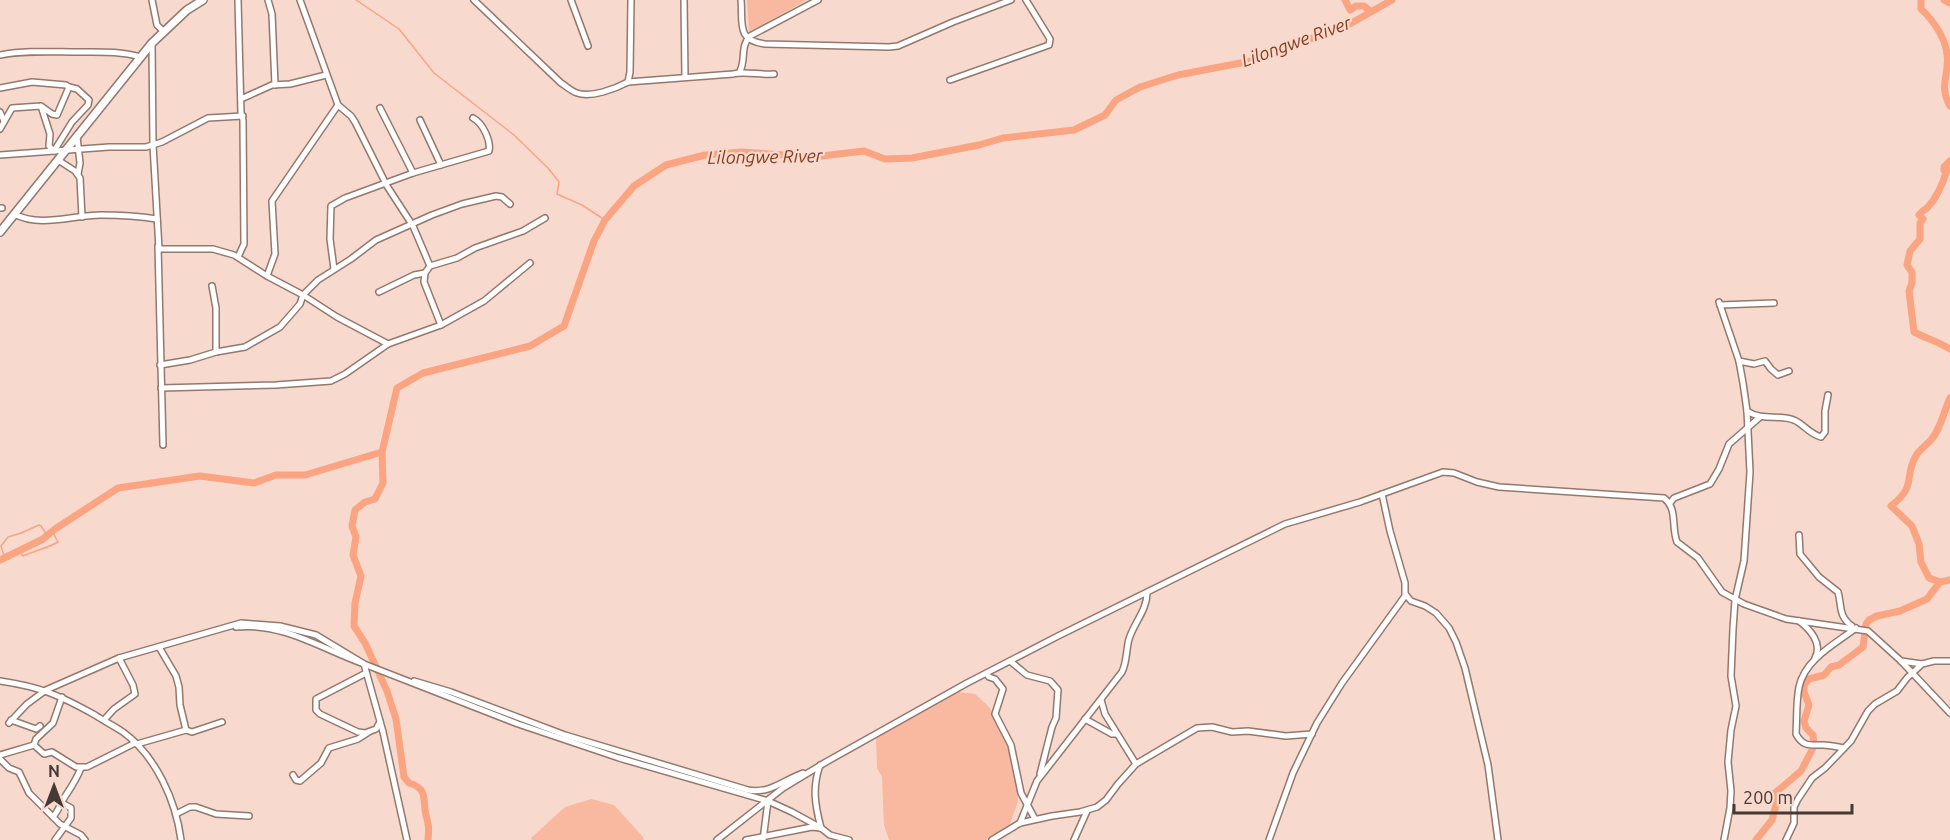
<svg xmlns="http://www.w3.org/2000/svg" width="1950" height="840" font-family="Ubuntu,sans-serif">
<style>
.green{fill:#f9b8a0}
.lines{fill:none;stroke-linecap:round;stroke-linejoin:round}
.stream{stroke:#fba482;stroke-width:1.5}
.river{stroke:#fba482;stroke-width:7}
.minor-casing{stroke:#93786e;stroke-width:8}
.major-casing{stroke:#93786e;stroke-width:10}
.minor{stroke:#fff;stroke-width:5}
.major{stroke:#fff;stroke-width:7}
.labels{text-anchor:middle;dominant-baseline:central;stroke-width:4.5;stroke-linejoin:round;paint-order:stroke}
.water-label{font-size:18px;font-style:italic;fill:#873a19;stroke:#f7d9cd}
</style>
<rect width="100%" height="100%" fill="#f7d9cd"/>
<g class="green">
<path d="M747,0H807L749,32Z"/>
<path d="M958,692L975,694L989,707L1009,746L1014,761L1018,801L1010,824L986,840H889L884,825L882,777L877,768L876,738Z"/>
<path d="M591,799L614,805L643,837L644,840H532L531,838L565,807Z"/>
</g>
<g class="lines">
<g class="stream">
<path d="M356,0L399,29L434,73L514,135L548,168L559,182L557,194L582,205L605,220"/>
<path d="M18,550L23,556C35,550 46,549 58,542L52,531"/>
<path d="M4,556L1,546L8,537L21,533L39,525L41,526L47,535"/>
</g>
<g class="river">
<path d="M1345,0L1350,10L1356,6H1364L1370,11"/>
<path d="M1921,0V9C1933,20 1945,37 1947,54C1950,75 1938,85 1950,106"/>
<path d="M1944,0L1950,3"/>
<path d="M1950,161L1944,167V170H1947C1943,183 1936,199 1927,208C1924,210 1921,212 1919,215L1923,219L1920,223V239L1910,251L1907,265L1912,272V283L1909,291L1914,332C1926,338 1938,342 1950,349"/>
<path d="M1950,398C1944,411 1940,431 1930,441C1926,445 1921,449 1917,454C1903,476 1918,485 1891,506L1912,526L1919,544L1921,562L1929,578L1940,582L1950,580"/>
<path d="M382,452L383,483L375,499L365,502L355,510L352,526L356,537L353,555L361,576L355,603L354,626L365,643L387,691L396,719L404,777L409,783C429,789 422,800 426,815C429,827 429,827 428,840"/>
<path d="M0,560L43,539L55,529L118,488L200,476L254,483L276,475H305L382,452L397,388L423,373L530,346L564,326L594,241L605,220L634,186L666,165L705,155L742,152L813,157L864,151L885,159L912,158L979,145L1003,138L1074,130L1105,115L1116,100L1140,87L1178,75L1251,61L1346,26L1392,0"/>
<path d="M1756,840L1772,820L1776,805L1775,793L1801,771L1814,746L1813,735L1806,728L1804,721L1809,705L1804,692V685L1809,679L1824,675L1831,667L1839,665L1863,647L1866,624L1869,620L1877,616L1900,611L1927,599L1940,582"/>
</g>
<g class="minor-casing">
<g id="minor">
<path d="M152,0L157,25L163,31"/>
<path d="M268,0L272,14L275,85"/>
<path d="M300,0L338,105L351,116L355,122L387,186L413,226L430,266"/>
<path d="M474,0L561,83C566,86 571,91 577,93C591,98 615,89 628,82L630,72L631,0"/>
<path d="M571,0L588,46"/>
<path d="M684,0L685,77"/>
<path d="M741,0C743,24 736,40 765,44L889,47L898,46L953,22L1011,0"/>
<path d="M152,43L153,145L159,249H213L234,255L267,276L303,295L337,317L388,344"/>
<path d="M0,55C26,50 53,52 79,52C100,52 121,51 140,57"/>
<path d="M740,71C746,60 740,46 750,36L818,0"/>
<path d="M950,80L1049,45L1050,39L1026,0"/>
<path d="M628,82L733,74C743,71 761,75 774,74"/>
<path d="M0,88L32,82L66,85L69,87"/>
<path d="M241,99L272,85L290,84L326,75"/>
<path d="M380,108L413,173"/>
<path d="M0,112L4,121"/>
<path d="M420,120L441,165"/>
<path d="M0,129L12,108L41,106L52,114L57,115L69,87L77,89L89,100L88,105L72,122L54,151L49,146L50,134L41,106"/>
<path d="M77,137L80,163L78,174"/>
<path d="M0,155L109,147H146L162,142L208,118L243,116"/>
<path d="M58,160L75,171L80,178L82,217"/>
<path d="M0,208H2"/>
<path d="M14,214C41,228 72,215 101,215C120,215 138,216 157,219"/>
<path d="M158,246L163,445"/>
<path d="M238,257L244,244L243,120L241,113L238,0"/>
<path d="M334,269L330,239L331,206L345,198L413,173L489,151C491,141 483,123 473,118"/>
<path d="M267,276L275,254L272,201L338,105"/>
<path d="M212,286L216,308V352"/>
<path d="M379,292L414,275L425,273"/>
<path d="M1719,302L1739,361L1743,383L1747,411L1750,472L1744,561L1735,600L1733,629L1731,676L1736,706L1731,730L1728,762L1731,791L1730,808L1724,840"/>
<path d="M1720,305L1774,303"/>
<path d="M441,325L424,282L425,273L430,266L457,258L475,248L523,231L545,218"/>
<path d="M1739,361L1754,364L1765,361L1771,369L1778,375L1789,371"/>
<path d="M160,365L190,360L216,352L245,347L280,327L300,304L303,295L318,280L351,259L376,240L432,215L462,204L496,196L502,197L510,204"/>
<path d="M161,388L276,385L331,381L345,374L388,344L441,325L484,301L530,263"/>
<path d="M1747,411C1763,422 1781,413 1796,421C1805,426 1810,434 1821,437L1825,432V411L1828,395"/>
<path d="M1670,503L1674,498L1710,484L1719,469L1729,444L1760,417"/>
<path d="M1799,535L1800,554L1819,577L1838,592C1842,606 1838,616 1852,626"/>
<path d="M1406,595L1411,601L1425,606L1436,613L1449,628L1456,642L1465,668L1488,765L1498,840"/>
<path d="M1799,621C1810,629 1823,644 1815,658"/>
<path d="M236,627C282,622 322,649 364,664L383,732L407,840"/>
<path d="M1010,661L1027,675L1050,681L1058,690L1056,718L1052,727L1040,774"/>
<path d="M1901,661L1922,664"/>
<path d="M366,673L316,699V710L320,714L358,732L365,733L376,729L380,722"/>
<path d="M987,674L989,677L995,679L1003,689L995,714L1011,745L1021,793L1035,819"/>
<path d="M0,681C41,687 59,695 95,715C104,721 114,726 123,732C156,756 176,801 181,840"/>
<path d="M414,681L451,692L565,735L748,790C771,794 783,780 803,773"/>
<path d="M62,697L53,723L36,739L34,745L44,754L52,752L76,767H87L135,743"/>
<path d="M1101,700L1105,714L1136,764"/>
<path d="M1085,719L1112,734H1116"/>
<path d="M11,720L36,729L40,726"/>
<path d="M104,720L114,709L135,694L133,685L119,658"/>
<path d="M9,723L27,704L46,690L119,658L241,623L280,626L316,635L364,664L518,724L619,758L768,801L792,812L821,828L830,835L849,840"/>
<path d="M186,730L192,732L222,722"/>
<path d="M137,744L186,730L180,705L179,687L176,676L159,647"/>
<path d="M1844,748C1837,747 1830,745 1823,745C1810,745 1803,747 1796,734C1797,719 1796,702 1799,687C1805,659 1835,644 1856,628"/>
<path d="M0,755L34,745"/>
<path d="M0,759L9,768L19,772L29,793L60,824L81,835L85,840"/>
<path d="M820,765C812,788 815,805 821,828"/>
<path d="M293,775L296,780L300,781L321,763L329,748L358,739L369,732"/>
<path d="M176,814L190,807H196L216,814L249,816"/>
<path d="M53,817C59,810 61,802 66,795C72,786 77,778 81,768"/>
<path d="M1020,823L1052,816L1080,812L1097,807L1106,800L1118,784L1136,764L1197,728L1212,727L1232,732L1248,731L1286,736L1312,734"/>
<path d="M55,840L71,818V808L62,803"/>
<path d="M717,840L783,788L826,762L967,683L1058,636L1285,524L1360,502L1443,472L1454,473L1477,482L1499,487L1664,498C1678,509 1671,527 1677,542L1698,558L1722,592L1744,604L1786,619L1868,631L1901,661L1950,713"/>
<path d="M746,840L812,827L820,828"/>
<path d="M763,840L768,801"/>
<path d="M992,840L1020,823L1037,781L1122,672C1127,662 1126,650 1129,639C1134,623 1147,610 1147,593"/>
<path d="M1074,840L1087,811"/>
<path d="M1269,840L1293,773L1317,723L1342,683L1405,596V583L1390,531L1382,494"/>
<path d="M1786,840L1794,823V807L1798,799L1812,778L1825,768L1851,741L1868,711L1875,704L1897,691L1907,678L1922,664L1934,661H1950"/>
</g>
</g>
<g class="major-casing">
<path id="major" d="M0,232L152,43L187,10L203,0"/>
</g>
<use href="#minor" class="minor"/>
<use href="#major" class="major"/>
</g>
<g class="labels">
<g class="water-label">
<text transform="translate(1296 41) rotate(-20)">Lilongwe River</text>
<text transform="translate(765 156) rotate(-1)">Lilongwe River</text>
</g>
</g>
<g transform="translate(54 786)" stroke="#f7d9cd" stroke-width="4.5" paint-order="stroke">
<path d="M0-4.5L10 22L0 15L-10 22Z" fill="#463a35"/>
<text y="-9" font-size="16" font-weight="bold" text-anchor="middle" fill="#463a35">N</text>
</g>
<path d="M1734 804v9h118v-9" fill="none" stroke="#463a35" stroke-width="3"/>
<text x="1743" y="804" font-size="18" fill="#463a35" stroke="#f7d9cd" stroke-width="4.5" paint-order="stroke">200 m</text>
</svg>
